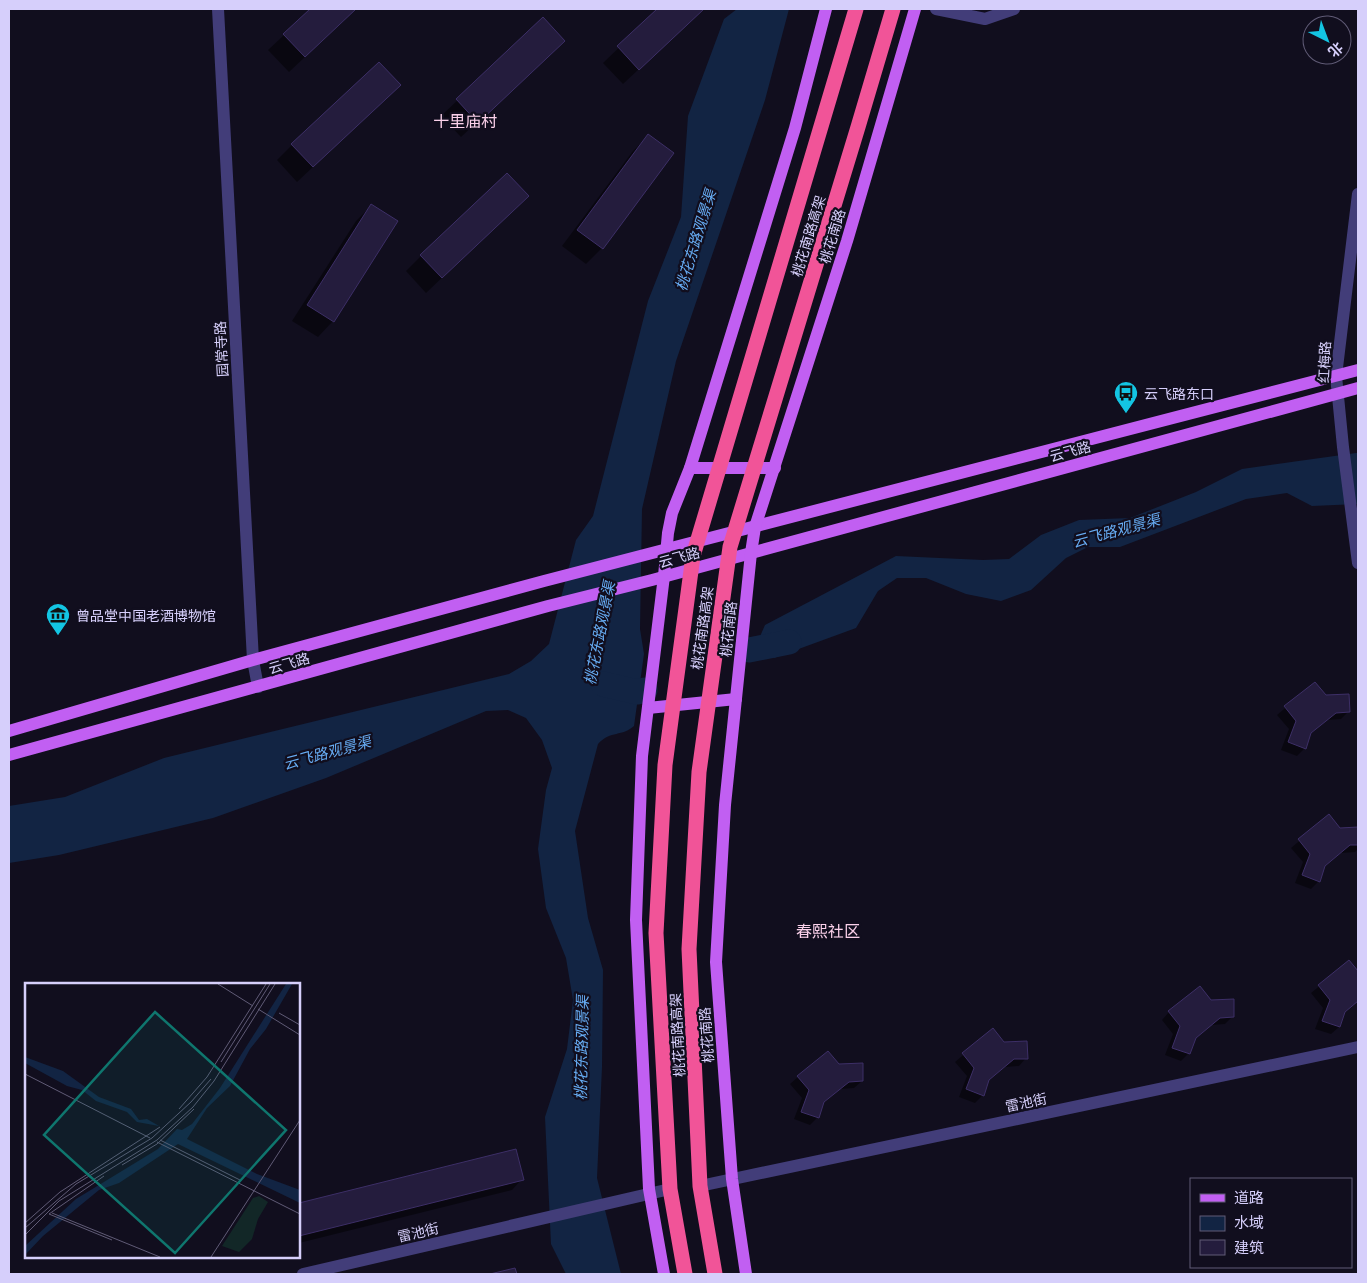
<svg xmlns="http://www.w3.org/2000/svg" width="1367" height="1283" font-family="'Golos Text','Noto Sans SC',sans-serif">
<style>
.water{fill:#122443}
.shadow{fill:#0007}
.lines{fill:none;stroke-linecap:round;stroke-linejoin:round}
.river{stroke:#122443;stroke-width:25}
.building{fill:#241c3d;stroke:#3d2f67}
.minor{stroke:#423d79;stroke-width:12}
.major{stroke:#c15ff2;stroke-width:12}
.highway-bridge{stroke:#f15498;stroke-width:15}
.labels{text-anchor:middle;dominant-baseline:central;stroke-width:4.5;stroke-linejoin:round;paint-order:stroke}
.street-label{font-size:14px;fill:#d6cffb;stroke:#110e1e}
.poi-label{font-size:14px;fill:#d6cffb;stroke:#110e1e;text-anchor:start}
.water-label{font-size:15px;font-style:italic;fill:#66abf2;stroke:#110e1e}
.quarter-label{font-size:16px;fill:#fbd1ea;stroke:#110e1e}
.inset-road{fill:none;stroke:#605b76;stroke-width:1}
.view{fill:#0f766e;fill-opacity:0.15;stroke:#0f766e;stroke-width:2.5}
.inset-edge{fill:none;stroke:#d6cffb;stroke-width:2.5}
</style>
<rect width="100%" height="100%" fill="#110e1e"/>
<g class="water">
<path d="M737,9H789L765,100L676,361L642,509L640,629L644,654L634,726C622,737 611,730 598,744L575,831L588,918L603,970L602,1067L597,1178L621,1274H566L551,1244L545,1117L567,1049L573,1000L566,958L546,908L538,849L546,790L552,768L542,740L526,718L508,710L486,711L326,778L213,818L59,855L9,863V806L65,797L164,758L509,674L531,661L549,644L576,540L593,516L648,301L681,217L688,116L724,19Z"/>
<path d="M1356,453H1358V504L1312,506L1287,493L1246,499L1120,547H1088L1066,558L1031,590L1001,601L966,594L926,578H897L878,591L856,628L774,658L755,648L765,625L896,556L983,560L1009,559L1041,535L1079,520L1130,518L1196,492L1242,469Z"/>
</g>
<g class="shadow">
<path d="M312,9H356L289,72L268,50Z"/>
<path d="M659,9H703L623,84L603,63Z"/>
<path d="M543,19L548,56L461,137L441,116Z"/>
<path d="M383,101L297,182L277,160L292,145Z"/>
<path d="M648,136L672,153L602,248L586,264L562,246L633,151Z"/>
<path d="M372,205L333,321L318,337L292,321L356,221Z"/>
<path d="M512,211L426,293L406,271L421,256Z"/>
<path d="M1315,683L1326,696L1349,711L1341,719L1327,720L1310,734L1305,748L1297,756L1281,750L1289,729L1277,715Z"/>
<path d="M1329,816L1340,829L1358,828V849L1355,852L1341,853L1324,867L1319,881L1311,889L1295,883L1303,862L1291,848Z"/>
<path d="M1349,962L1358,973V1000L1344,1013L1339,1027L1331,1034L1315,1029L1323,1008L1311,993Z"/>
<path d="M1210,1001L1233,1016L1225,1024L1211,1025L1194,1039L1189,1053L1181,1061L1165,1055L1173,1034L1162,1020L1169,1012Z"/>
<path d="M993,1030L1003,1043L1026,1058L1019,1066L1005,1067L987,1081L983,1095L975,1103L959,1097L967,1076L955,1062Z"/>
<path d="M839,1065L862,1081L854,1088L840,1089L823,1103L818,1117L810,1125L794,1119L802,1098L790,1084L798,1077Z"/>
<path d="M515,1150L522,1179L512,1190L299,1243V1204Z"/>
</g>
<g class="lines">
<g class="river">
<path d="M749,650L789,642"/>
<path d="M603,684L637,692L645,690"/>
</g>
</g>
<g class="building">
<path d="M310,9H356L305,57L283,34Z"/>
<path d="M657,9H704L639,70L617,46Z"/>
<path d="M543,17L565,41L478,123L456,99Z"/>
<path d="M379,62L401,85L313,167L291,144Z"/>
<path d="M648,134L674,153L603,249L577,230Z"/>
<path d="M507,173L529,196L442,278L420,255Z"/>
<path d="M371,204L398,221L334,322L307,305Z"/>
<path d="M1315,682L1326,695L1349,694L1350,712L1336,713L1311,733L1306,749L1288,742L1296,721L1284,706Z"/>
<path d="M1329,814L1340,828L1358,827V845H1350L1325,866L1320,882L1302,875L1310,854L1298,839Z"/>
<path d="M1349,960L1358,971V1001L1345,1012L1340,1027L1322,1021L1330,1000L1318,985Z"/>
<path d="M1200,986L1211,1000L1234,999V1017L1220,1018L1196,1038L1190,1054L1172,1048L1180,1026L1168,1011Z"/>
<path d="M993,1028L1004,1042L1027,1041L1028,1059H1014L989,1080L984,1096L966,1089L974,1068L962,1053Z"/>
<path d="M828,1051L839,1064L863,1063V1081L849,1082L824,1102L819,1118L801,1112L809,1090L797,1076Z"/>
<path d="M516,1149L524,1180L299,1236V1203Z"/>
<path d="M515,1268L517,1274H490Z"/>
</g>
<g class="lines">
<g class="minor">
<path d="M218,9L253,660L258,687"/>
<path d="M936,9L985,19L1014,9"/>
<path d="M1358,194L1336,376L1343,447L1358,563"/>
<path d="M700,1186L1358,1047"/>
<path d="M303,1274L670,1189"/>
</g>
<g class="major">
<path d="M690,468H775"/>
<path d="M648,708L736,699"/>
<path d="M9,731L253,660L544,581L1358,370"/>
<path d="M9,755L548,606L652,580L1358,388"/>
<path d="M664,1274L649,1189L636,920L642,756L664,576L668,533L672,513L690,468L795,128L826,9"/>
<path d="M746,1274L732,1179L716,962L725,805L751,553L755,527L847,241L915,9"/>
</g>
<g class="highway-bridge">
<path d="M685,1274L670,1189L656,933L665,765L693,556L856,9"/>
<path d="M715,1274L700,1186L689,949L699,772L730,547L858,127L893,9"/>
</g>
</g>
<defs>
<g id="bus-pin" transform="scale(1.25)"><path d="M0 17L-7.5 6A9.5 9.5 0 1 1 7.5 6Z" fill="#13c5e3" stroke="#110e1e"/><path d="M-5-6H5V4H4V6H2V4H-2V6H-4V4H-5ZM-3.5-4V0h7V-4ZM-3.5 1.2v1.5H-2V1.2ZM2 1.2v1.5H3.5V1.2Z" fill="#111"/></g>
<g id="museum-pin" transform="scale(1.25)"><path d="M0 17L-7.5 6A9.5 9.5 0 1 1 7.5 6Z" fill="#13c5e3" stroke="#110e1e"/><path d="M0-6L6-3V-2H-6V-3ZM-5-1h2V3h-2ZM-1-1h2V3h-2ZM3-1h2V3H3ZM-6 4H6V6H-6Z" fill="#111"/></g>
</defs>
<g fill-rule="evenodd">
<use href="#bus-pin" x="1126" y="393"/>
<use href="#museum-pin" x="58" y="615"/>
</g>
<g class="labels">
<g class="street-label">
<text transform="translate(808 236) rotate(-73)">桃花南路高架</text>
<text transform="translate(832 236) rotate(-73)">桃花南路</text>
<text transform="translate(221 349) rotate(-93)">园常寺路</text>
<text transform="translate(1324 362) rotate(-87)">红梅路</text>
<text transform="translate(1070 451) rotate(-15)">云飞路</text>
<text transform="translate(679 557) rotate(-15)">云飞路</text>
<text transform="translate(702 628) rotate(-82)">桃花南路高架</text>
<text transform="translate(728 629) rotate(-84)">桃花南路</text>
<text transform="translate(289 663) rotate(-16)">云飞路</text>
<text transform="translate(677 1035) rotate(-93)">桃花南路高架</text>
<text transform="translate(706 1035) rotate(-94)">桃花南路</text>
<text transform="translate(1026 1102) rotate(-12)">雷池街</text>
<text transform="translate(418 1232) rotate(-13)">雷池街</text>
</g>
<g class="poi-label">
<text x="1144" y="393">云飞路东口</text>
<text x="76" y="615">曾品堂中国老酒博物馆</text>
</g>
<g class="water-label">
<text transform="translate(695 240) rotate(-73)">桃花东路观景渠</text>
<text transform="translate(1116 530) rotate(-15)">云飞路观景渠</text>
<text transform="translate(599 633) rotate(-79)">桃花东路观景渠</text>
<text transform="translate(327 752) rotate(-15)">云飞路观景渠</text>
<text transform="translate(581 1048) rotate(-89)">桃花东路观景渠</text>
</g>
<g class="quarter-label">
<text x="465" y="121">十里庙村</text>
<text x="828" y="931">春熙社区</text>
</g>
</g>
<g transform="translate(25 983)">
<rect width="275" height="275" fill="#110e1e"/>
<path d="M234,213L243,219L233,236L227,256L214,269L197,263L228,215Z" fill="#122727"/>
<path d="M261,1H267L241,46L225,66L205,103L182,125L162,156L232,191L275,207V220L153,161L94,200L74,207L18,253L0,272V263L51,216L133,166L152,146L157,147L167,141L195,105ZM0,74L38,88L74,114L106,126L114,137L122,136L134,143L112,139L102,129L71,118L57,107L42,103L0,80Z" fill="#122443"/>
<path class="inset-road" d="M193,1L228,23M233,26L275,52M254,30L275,42M196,79L245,1M0,91L125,155M154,126L182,94L241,1M135,157L215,197M132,159L275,231M97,182L132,161L169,126M27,230L135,274M24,231L87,257M24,231L79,193M0,240L35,209L135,144M0,245L51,201L127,155L166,119L186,96M0,252L34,218L132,157L168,124L189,98L250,1M186,274L275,137"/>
<path class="view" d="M130,29L261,147L150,270L19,152Z"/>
<rect width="275" height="275" class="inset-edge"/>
</g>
<rect width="1367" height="1283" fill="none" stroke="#d6cffb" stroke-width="20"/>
<rect x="1190" y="1178" width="162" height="90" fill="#110e1e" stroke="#605b76"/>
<rect x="1200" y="1194" width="25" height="8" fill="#c15ff2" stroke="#605b76"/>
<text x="1234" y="1203" font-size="15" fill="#d6cffb">道路</text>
<rect x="1200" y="1216" width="25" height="15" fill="#122443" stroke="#605b76"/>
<text x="1234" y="1228" font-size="15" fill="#d6cffb">水域</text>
<rect x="1200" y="1240" width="25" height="15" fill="#241c3d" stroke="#605b76"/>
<text x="1234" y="1253" font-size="15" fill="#d6cffb">建筑</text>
<g transform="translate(1327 40) rotate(138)"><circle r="24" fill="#110e1e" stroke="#605b76"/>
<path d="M0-4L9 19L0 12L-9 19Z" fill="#13c5e3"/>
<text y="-8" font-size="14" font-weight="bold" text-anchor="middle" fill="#d6cffb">北</text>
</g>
</svg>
